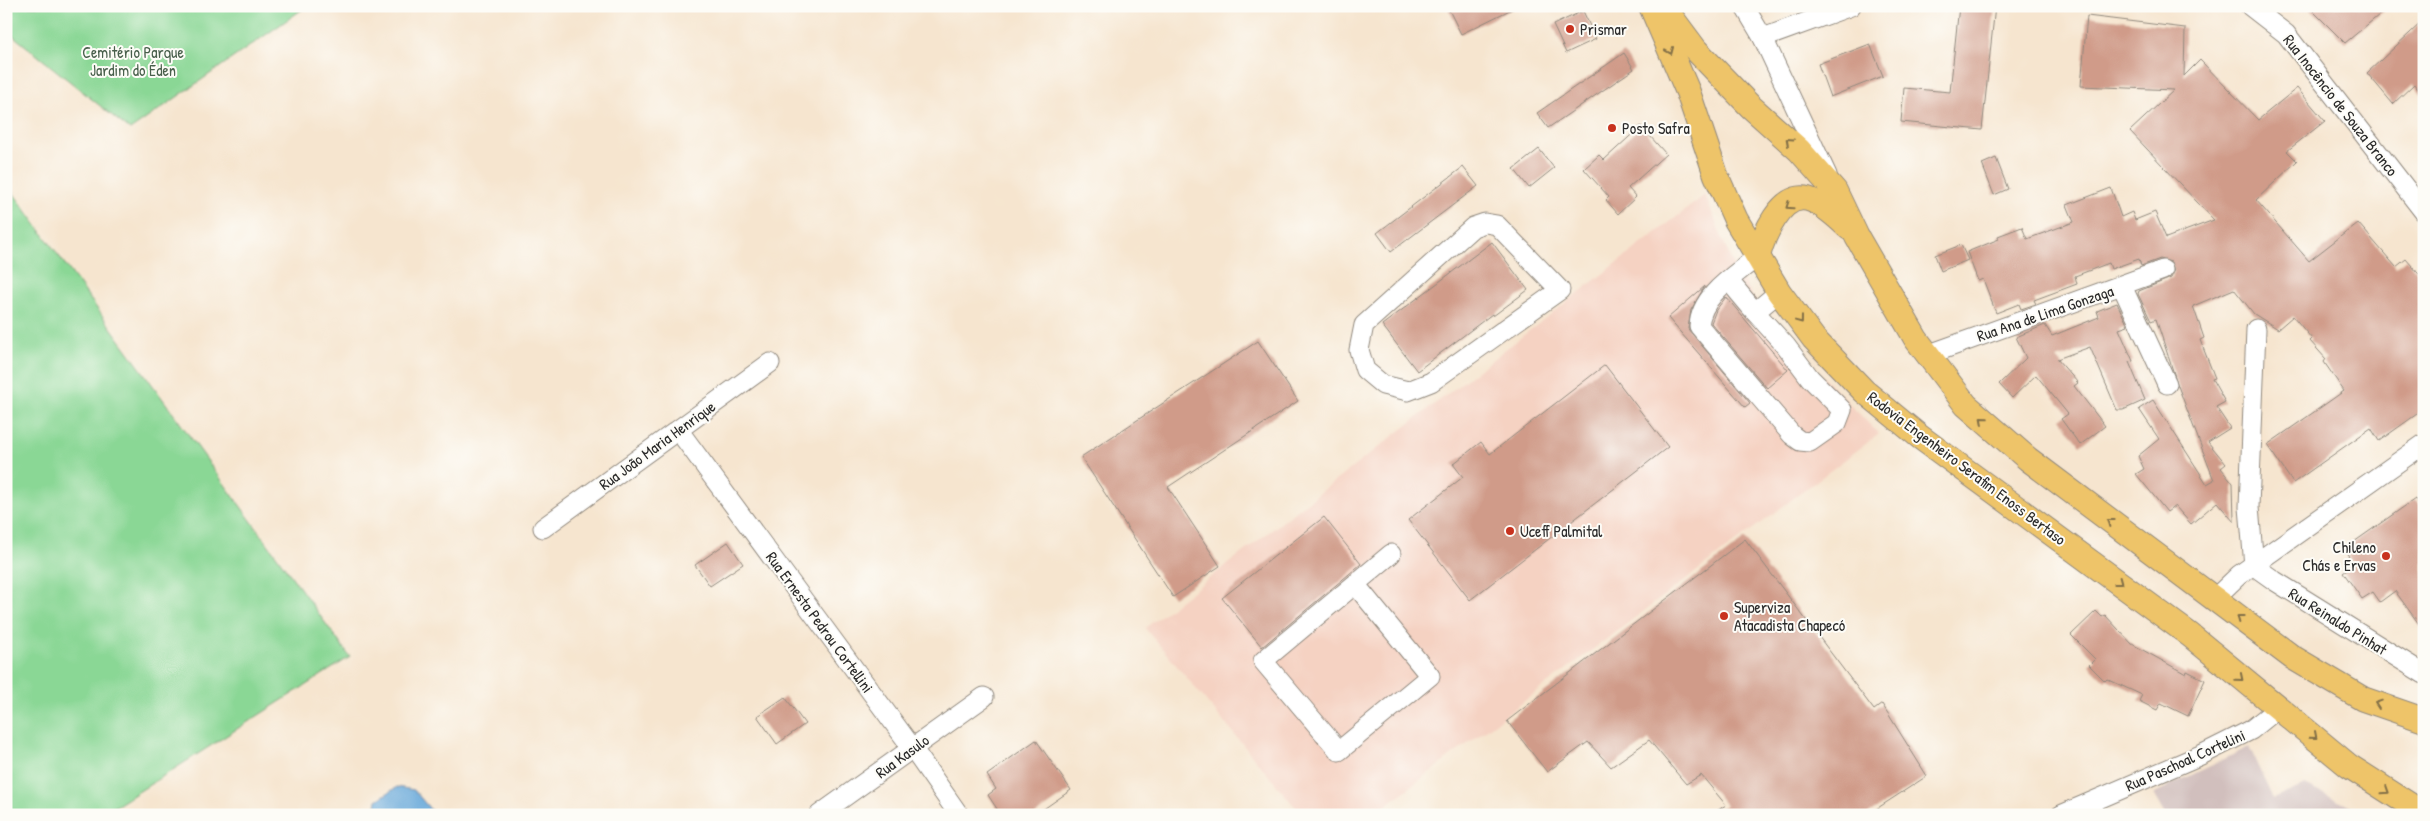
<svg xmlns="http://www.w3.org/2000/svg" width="2430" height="821" font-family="'Patrick Hand',sans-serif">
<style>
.built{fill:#f5d2c2}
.industrial{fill:#d1bfbd}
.green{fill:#8ad795;stroke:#5a8160}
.water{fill:#66a7d9;stroke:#486982}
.building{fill:#d09b89}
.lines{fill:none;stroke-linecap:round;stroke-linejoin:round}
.minor-casing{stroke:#90887d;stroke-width:21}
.major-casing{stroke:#90887d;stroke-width:26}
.minor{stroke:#fff;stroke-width:19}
.major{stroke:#eec469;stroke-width:24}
.oneway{stroke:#837047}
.poi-dot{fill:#c8321e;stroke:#fdfcf7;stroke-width:2}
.labels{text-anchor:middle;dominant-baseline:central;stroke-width:4;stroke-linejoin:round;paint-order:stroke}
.poi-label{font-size:16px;fill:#2b2b2b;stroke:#fdfcf7;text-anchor:start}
.park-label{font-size:16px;fill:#485f4b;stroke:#fdfcf7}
.street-label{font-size:16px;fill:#2b2b2b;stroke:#fdfcf7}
</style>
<rect width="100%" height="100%" fill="#fdfcf7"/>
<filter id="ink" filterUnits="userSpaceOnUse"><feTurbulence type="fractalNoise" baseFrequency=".02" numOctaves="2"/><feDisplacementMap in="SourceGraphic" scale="10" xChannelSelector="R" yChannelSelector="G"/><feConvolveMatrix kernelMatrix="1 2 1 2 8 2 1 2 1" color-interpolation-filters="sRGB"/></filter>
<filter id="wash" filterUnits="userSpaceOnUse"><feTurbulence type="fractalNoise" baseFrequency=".0096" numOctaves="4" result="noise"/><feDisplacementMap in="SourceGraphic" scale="20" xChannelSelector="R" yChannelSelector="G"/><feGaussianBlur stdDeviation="1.12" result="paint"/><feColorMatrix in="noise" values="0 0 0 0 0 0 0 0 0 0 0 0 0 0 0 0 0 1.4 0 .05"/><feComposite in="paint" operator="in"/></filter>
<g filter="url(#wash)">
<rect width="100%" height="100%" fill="#f6e5cf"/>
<path class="built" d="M1705,195L1731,260L1766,319L1879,434L1373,815H1302L1145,628Z"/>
<path class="industrial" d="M2249,747L2273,799L2305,785L2368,815H2165L2153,794Z"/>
<g class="green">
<path d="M6,6H307L130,130L6,30Z"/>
<path d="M6,183L350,657L102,815H6Z"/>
</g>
<path class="water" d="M397,787L414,790L435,815H362L374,814L377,800Z"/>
<g id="blocks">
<g class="building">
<path d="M1447,6H1518L1461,34Z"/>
<path d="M1959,6H1995L1982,130L1901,122L1904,88L1950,92Z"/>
<path d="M2308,6H2390L2345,43Z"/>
<path d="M1583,11L1596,39L1566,53L1553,25Z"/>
<path d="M2087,16L2185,28L2184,76L2200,60L2258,120L2297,88L2325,121L2287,151L2297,161L2256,200L2309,261L2358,223L2396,267L2406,259L2424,280V409L2379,441L2371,428L2293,483L2267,445L2344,391L2324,362L2326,359L2310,341L2312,339L2293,316L2278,329L2254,314L2234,289L2193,306L2204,338L2200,340L2215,378L2212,379L2225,402L2216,407L2230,428L2208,442L2226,464L2221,468L2233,483L2234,522L2217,502L2191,524L2175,506L2167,512L2136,474L2144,469L2138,456L2159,439L2139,409L2153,400L2207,484L2214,480L2178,386L2156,319L2151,321L2138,294L2139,291L2171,278L2174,272L2171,262L2160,259L2141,266L2139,259L2111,269L2109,263L2075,276L2077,284L2034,300L2036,304L2021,309L2019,304L1996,313L1983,279L1978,281L1967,252L1999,239L1998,236L2022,227L2027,239L2074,222L2067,205L2111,188L2121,217L2132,212L2135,220L2155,212L2166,238L2214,220L2130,131L2174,90L2081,86Z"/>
<path d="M2424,20V97L2414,84L2393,104L2367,73Z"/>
<path d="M1870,44L1883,76L1830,97L1818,64Z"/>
<path d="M1624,53L1634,69L1548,128L1537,113Z"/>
<path d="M1641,126L1666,154L1628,188L1636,197L1618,214L1606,200L1609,197L1584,169L1599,155L1604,160Z"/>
<path d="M1539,149L1554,168L1529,188L1514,169Z"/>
<path d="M1996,158L2008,189L1994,195L1982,164Z"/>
<path d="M1463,167L1478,186L1391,252L1377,233Z"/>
<path d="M1492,242L1528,290L1493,316L1492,314L1417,371L1382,325Z"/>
<path d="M1961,245L1968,260L1941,271L1935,255Z"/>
<path d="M1705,286L1691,310L1688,329L1750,403L1745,407L1668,318Z"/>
<path d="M1726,297L1788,370L1767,388L1711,323L1716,310Z"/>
<path d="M2117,303L2128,326L2119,329L2133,361L2129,362L2145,400L2123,410H2117L2090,347L2057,359L2078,383L2074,386L2105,426L2080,445L2061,419L2068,414L2036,375L2012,398L1999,384L2026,358L2016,337L2045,325L2052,336L2099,317L2097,311Z"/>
<path d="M1258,341L1298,401L1168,487L1220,566L1173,597L1081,457Z"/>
<path d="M1605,365L1668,447L1470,600L1408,520L1463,477L1453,464L1481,442L1490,454Z"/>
<path d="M2415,499L2424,511V631L2395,591L2380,602L2373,592L2362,599L2343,572L2354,564L2344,549Z"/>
<path d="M1324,517L1361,564L1262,647L1222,598Z"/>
<path d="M1745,539L1874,710L1882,704L1927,776L1867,815H1710L1726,805L1701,775L1686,784L1649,740L1611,767L1588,742L1547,772L1507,721Z"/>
<path d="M728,542L743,564L710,586L695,565Z"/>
<path d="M2096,611L2102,617L2105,615L2132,644L2186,674L2187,671L2205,680L2188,716L2161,703L2157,710L2139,701L2142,695L2107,679L2105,681L2089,665L2095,659L2071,635Z"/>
<path d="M785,697L805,724L777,744L757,716Z"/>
<path d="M1036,740L1071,790L1035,815H1001L988,795L996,789L987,775Z"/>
</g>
</g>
</g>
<g filter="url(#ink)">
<use href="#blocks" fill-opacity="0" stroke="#90887d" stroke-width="1"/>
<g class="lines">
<g class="minor-casing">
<g id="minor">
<path d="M1744,6L1763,38L1827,175"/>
<path d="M2250,6L2286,34L2424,212"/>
<path d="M1763,38L1851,6"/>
<path d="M1485,223L1497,225L1560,290L1431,382L1408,391L1383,385L1365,370L1359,350L1364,325L1473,227Z"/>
<path d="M1758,256C1736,275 1701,294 1699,326L1792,435L1800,441L1810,442L1837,423L1842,410L1810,378L1786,346L1755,312L1779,292"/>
<path d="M1729,281L1755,312"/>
<path d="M2122,286L2167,384"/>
<path d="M2256,329L2249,507L2254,566L2275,581L2424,674"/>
<path d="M1927,355L2163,270"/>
<path d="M679,431L913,749L959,815"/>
<path d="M543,528L770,363"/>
<path d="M1355,584L1430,676L1339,751L1263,661L1391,554"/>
<path d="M2214,599L2239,575L2424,444"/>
<path d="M819,815L984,697"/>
<path d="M2061,815L2203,754L2251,730L2277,709"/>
</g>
</g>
<g class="major-casing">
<g id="major">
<path d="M1651,6L1688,92L1716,175L1736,220L1779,292L1814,339L1841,367L1864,391L1920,437L2190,635L2349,766L2424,814"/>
<path d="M1663,6L1695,49L1750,106L1799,150L1835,191L1857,237L1916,339L1966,405L2028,459L2292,657L2363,699L2424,720"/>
<path d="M1758,256C1763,237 1781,192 1808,199C1823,203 1838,218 1849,228"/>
</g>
</g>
<use href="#minor" class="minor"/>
<use href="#major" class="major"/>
</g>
<defs><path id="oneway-chevron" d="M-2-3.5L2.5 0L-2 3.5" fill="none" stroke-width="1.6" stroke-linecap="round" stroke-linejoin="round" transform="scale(1.25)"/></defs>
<g class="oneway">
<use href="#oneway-chevron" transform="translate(1670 51) rotate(67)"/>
<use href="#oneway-chevron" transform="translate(1789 141) rotate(-138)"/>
<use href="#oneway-chevron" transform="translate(1789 206) rotate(145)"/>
<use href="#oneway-chevron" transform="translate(1800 320) rotate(53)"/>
<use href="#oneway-chevron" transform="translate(1983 420) rotate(-139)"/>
<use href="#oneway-chevron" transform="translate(2110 522) rotate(-143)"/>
<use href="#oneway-chevron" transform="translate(2119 582) rotate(37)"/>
<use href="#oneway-chevron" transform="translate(2240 618) rotate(-143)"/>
<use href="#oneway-chevron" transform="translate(2240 678) rotate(40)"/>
<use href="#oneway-chevron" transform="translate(2378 704) rotate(-161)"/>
<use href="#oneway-chevron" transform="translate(2314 736) rotate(41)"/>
<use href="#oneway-chevron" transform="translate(2386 791) rotate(33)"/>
</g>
</g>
<g class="poi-dot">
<circle cx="1570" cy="29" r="5"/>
<circle cx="1612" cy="128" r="5"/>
<circle cx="1510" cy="531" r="5"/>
<circle cx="2386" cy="556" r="5"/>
<circle cx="1724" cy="616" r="5"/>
</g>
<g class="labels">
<g class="poi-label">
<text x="1580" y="29">Prismar</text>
<text x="1622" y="128">Posto Safra</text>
<text x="1520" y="531">Uceff Palmital</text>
<text x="2376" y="547" text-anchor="end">Chileno<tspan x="2376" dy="18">Chás e Ervas</tspan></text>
<text x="1734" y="607">Superviza<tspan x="1734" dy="18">Atacadista Chapecó</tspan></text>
</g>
<g class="park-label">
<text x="133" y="52">Cemitério Parque<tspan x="133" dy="18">Jardim do Éden</tspan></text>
</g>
<g class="street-label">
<text transform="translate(2341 105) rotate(52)">Rua Inocêncio de Souza Branco</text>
<text transform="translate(2045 313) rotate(-19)">Rua Ana de Lima Gonzaga</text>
<text transform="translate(657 445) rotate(-36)">Rua João Maria Henrique</text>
<text transform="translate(1967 468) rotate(37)">Rodovia Engenheiro Serafim Enoss Bertaso</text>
<text transform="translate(2338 621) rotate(32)">Rua Reinaldo Pinhat</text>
<text transform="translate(820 622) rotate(54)">Rua Ernesta Pedrou Cortellini</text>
<text transform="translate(902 756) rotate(-36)">Rua Kasulo</text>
<text transform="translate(2185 760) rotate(-24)">Rua Paschoal Cortelini</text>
</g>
</g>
<rect width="2430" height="821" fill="none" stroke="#fdfcf7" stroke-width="25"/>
</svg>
